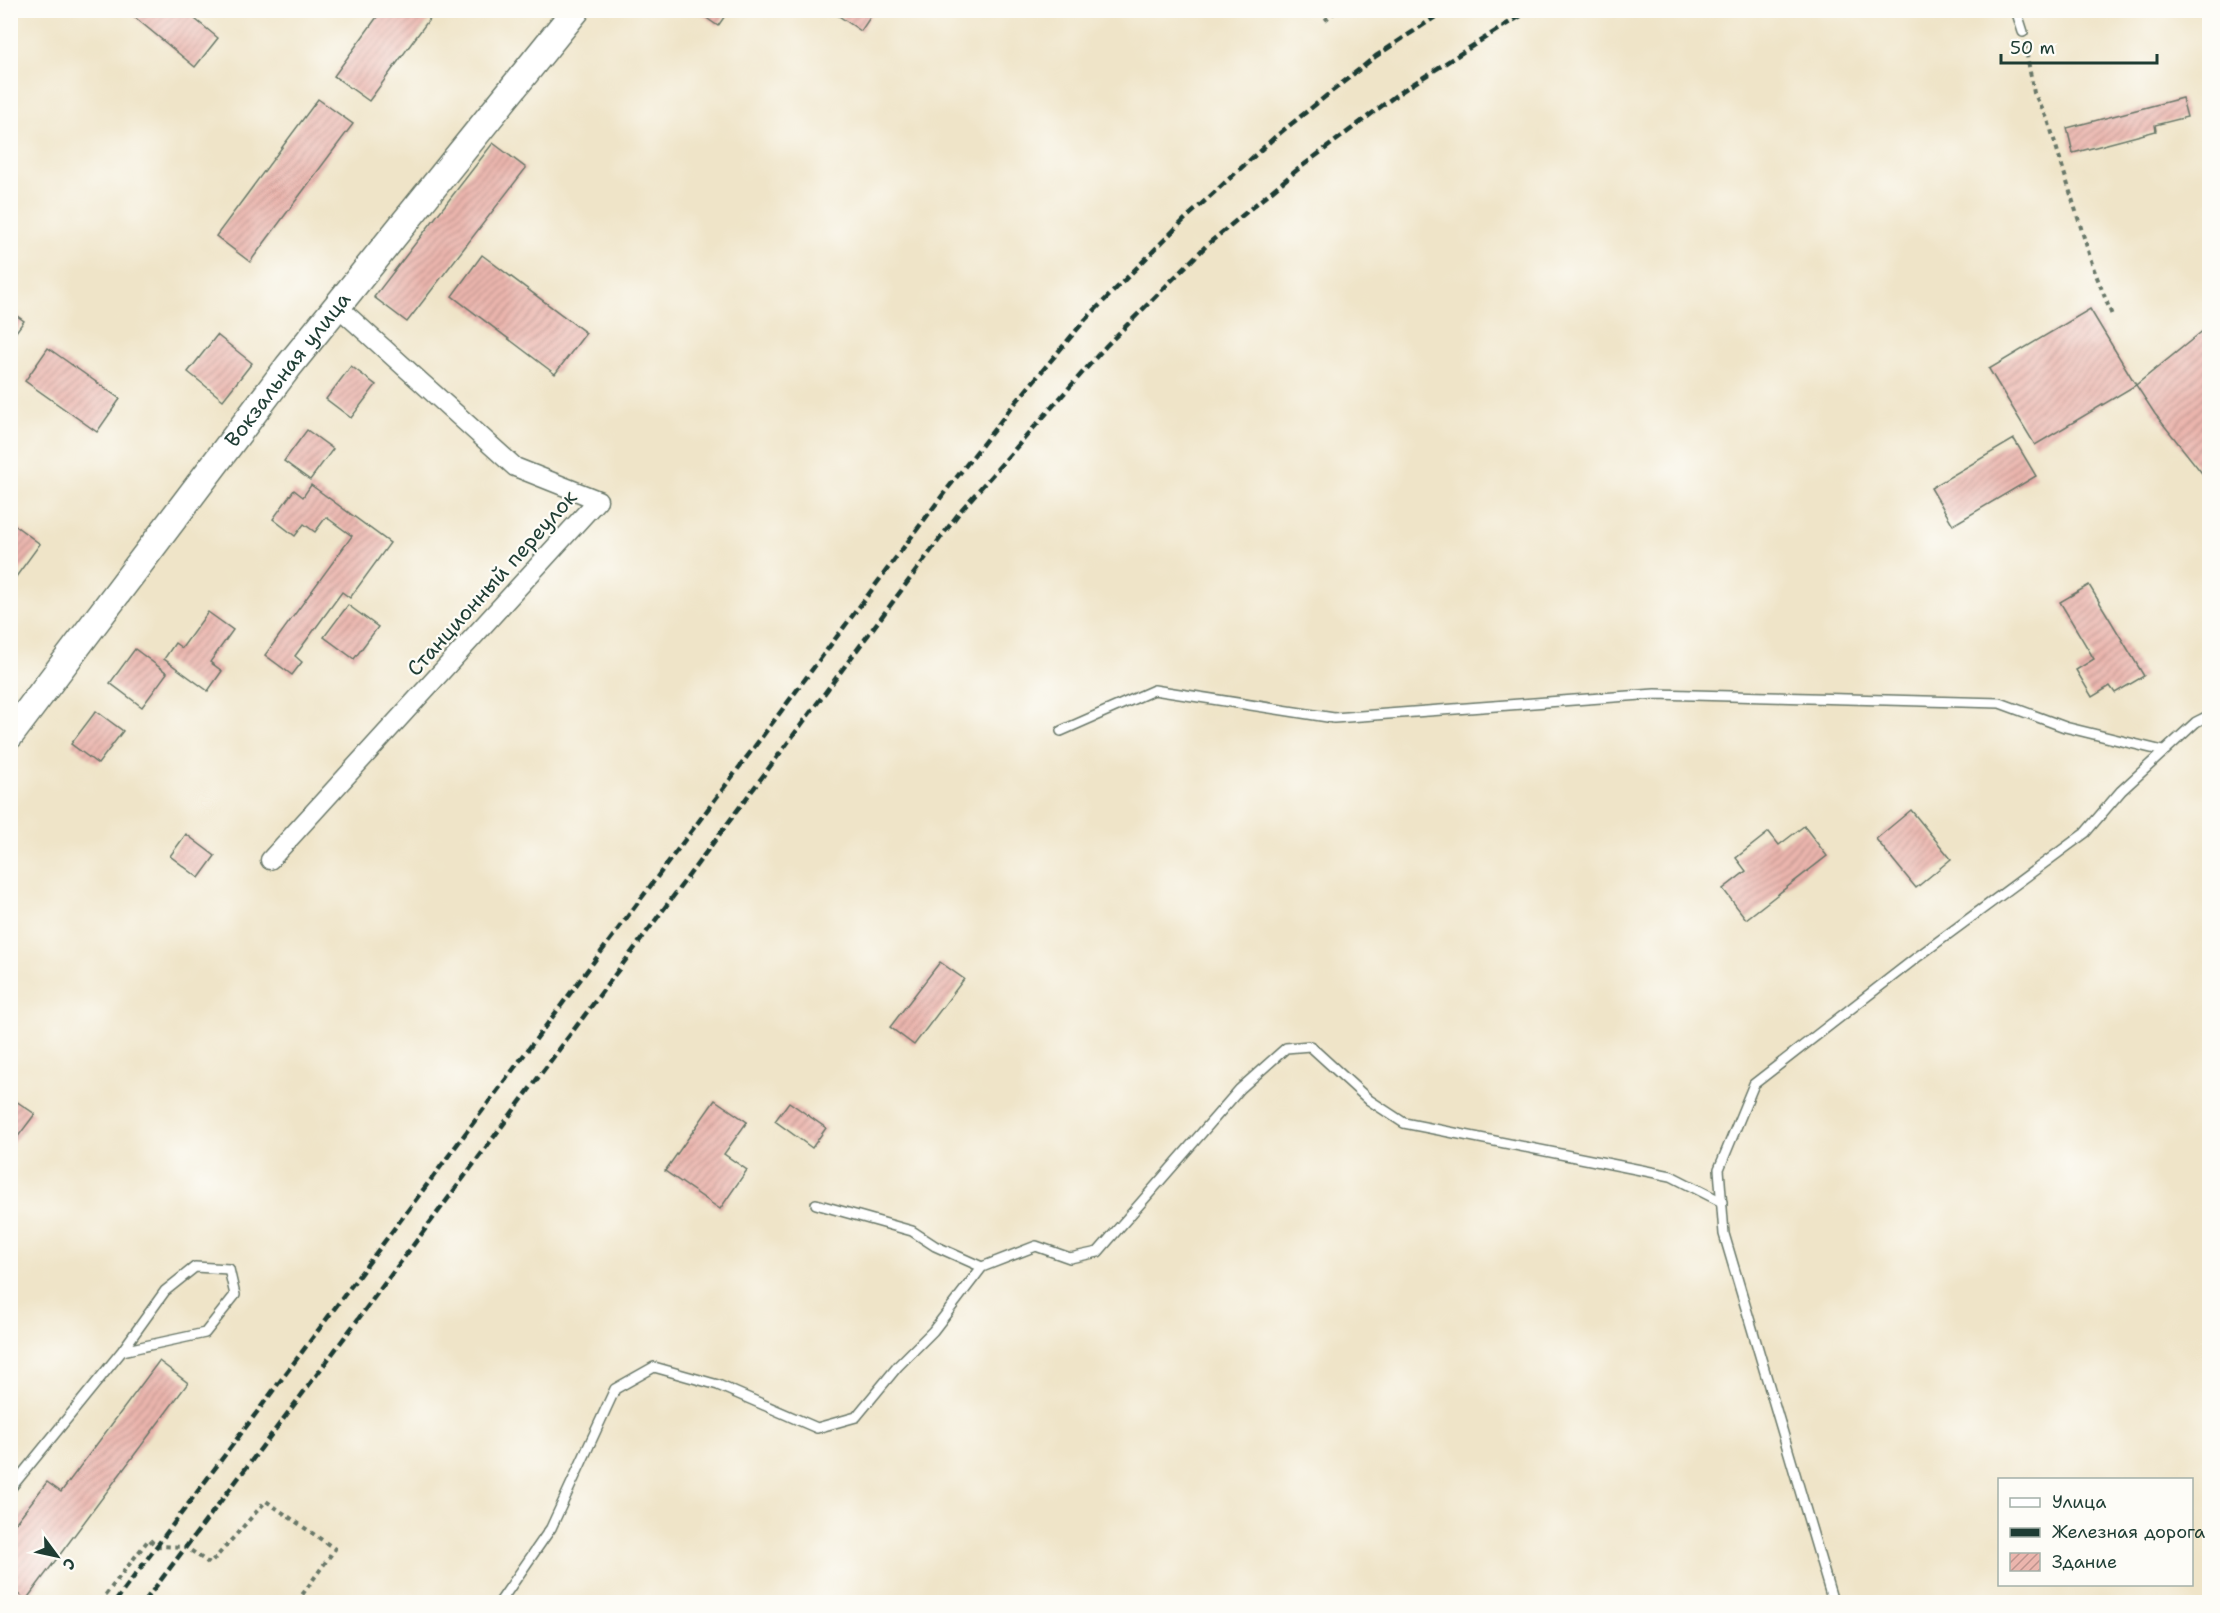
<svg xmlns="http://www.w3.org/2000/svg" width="2220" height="1613" font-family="'Shantell Sans',sans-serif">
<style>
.building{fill:url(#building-hatch)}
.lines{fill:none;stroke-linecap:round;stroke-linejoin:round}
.lane-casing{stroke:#687768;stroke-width:12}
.street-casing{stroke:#687768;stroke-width:21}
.secondary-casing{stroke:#687768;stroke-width:30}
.path{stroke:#687768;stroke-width:4;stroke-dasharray:4.5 4.5;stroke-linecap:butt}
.lane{stroke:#fff;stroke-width:9}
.street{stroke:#fff;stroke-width:18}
.secondary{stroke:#fff;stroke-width:27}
.rail{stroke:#1f3d34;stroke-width:4.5;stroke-dasharray:9 4.5;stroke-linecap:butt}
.labels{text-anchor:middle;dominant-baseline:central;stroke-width:4.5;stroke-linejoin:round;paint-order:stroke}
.street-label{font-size:21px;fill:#1f3d34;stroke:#fdfcf7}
</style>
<defs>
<pattern id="building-hatch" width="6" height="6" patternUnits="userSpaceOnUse" patternTransform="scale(1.5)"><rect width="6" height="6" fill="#ebb5ad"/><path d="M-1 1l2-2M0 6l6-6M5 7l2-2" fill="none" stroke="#be948e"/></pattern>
</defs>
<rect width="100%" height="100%" fill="#fdfcf7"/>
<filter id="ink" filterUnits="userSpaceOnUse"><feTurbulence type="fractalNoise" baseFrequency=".0167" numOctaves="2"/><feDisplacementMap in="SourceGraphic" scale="12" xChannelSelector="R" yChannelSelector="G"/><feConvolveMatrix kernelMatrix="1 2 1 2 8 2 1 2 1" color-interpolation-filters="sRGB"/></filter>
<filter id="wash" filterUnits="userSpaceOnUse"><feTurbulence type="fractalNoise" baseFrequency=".008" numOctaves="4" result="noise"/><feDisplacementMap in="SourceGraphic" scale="24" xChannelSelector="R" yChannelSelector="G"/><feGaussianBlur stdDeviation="1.35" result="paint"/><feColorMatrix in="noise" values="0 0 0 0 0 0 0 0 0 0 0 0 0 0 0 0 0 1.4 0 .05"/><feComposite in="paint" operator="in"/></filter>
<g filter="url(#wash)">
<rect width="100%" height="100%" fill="#efe4c8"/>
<g id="blocks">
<g class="building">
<path d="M126,10H184L218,38L195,67Z"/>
<path d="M382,10H436L369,101L334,76Z"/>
<path d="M695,10H729L718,26Z"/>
<path d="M830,10H875L861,31Z"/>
<path d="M2182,98L2187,117L2155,125L2156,131L2073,153L2067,128Z"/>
<path d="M318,99L353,124L250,262L216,236Z"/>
<path d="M493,143L526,168L407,322L374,297Z"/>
<path d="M482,255L586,333L555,374L452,296Z"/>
<path d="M2090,309L2136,385L2035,445L1989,369Z"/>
<path d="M10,311L24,321L10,340Z"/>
<path d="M2210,325V473L2205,477L2155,414L2136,385Z"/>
<path d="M217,335L252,363L223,400L188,372Z"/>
<path d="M48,348L120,399L97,432L25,381Z"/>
<path d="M351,366L376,385L351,418L326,399Z"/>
<path d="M307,430L333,449L310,480L284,461Z"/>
<path d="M2014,439L2036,476L1953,525L1931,488Z"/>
<path d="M311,485L390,543L350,598L342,592L295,656L302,662L292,675L265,655L352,536L326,517L315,532L304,524L295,536L273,519L294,490L303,497Z"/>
<path d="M13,524L40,544L10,585V527Z"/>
<path d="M2089,585L2144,676L2115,693L2110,686L2092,697L2076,670L2094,659L2060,602Z"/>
<path d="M348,605L378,627L354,659L324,637Z"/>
<path d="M208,612L233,630L210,662L222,671L208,691L164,659L175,643L182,648Z"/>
<path d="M135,649L167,673L142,707L110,683Z"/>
<path d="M96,711L123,731L98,764L71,744Z"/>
<path d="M1911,810L1951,859L1916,888L1876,839Z"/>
<path d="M1804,826L1827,856L1746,919L1723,889L1746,871L1736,858L1769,832L1779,845Z"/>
<path d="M186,834L215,856L199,878L170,856Z"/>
<path d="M940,962L964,979L914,1045L890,1027Z"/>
<path d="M10,1097L35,1114L10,1147Z"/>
<path d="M715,1100L747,1122L724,1154L747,1170L720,1209L665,1171Z"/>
<path d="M789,1102L826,1128L812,1148L775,1121Z"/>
<path d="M159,1361L188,1383L26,1600L10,1588V1530L47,1482L61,1492Z"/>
</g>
</g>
</g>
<g filter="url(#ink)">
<use href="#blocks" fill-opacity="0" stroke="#687768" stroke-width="1.5"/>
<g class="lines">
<g class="lane-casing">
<g id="lane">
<path d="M2016,10L2023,32"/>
<path d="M1061,731L1154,690L1334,718L1655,694L2000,703L2065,727L2163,751"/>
<path d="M816,1204L912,1231L935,1246L982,1267"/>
<path d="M10,1489L122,1351L165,1291L195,1267L229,1269L235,1295L205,1333L122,1351"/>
<path d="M500,1602L551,1528L615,1389L654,1367L718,1385L817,1428L856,1417L898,1366L933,1331L982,1267L1036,1246L1070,1258L1098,1252L1240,1089L1286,1048L1310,1046L1369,1100L1404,1123L1671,1176L1722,1202"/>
<path d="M1833,1602L1724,1234L1719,1169L1754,1084L1916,958L2085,833L2121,791L2196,722L2210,715"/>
</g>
</g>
<g class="street-casing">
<path id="street" d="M270,860L598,500L515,467L337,306"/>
</g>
<g class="secondary-casing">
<g id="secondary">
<path id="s1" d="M10,735L288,367L576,10"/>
</g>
</g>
<g class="path">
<path d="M1325,20L1338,10"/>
<path d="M2025,45L2034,93L2048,120L2093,267L2113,318"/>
<path d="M100,1602L149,1539L156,1546L186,1547L210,1564L266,1501L335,1549L297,1602"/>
</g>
<use href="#lane" class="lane"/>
<use href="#street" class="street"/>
<use href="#secondary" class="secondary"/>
<g class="rail">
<path d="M115,1602L945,492L1011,408L1085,320L1184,220L1275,137L1376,56L1446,10"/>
<path d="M144,1602L300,1397L962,509L1106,346L1208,244L1297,170L1399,93L1505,25L1531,10"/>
</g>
</g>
</g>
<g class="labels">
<g class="street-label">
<text stroke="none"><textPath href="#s1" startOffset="459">Вокзальная улица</textPath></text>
<text transform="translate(492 583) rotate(-48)">Станционный переулок</text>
</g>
</g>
<rect width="2220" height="1613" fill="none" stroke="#fdfcf7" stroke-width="36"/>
<rect x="1998" y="1478" width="195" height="108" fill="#fdfcf7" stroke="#a4b0a9" stroke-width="1.5"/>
<rect x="2010" y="1498" width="30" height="9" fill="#ffffff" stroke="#a4b0a9" stroke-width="1.5"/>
<text x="2052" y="1508" font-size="18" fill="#1f3d34">Улица</text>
<rect x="2010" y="1528" width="30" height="9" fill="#1f3d34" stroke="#a4b0a9" stroke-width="1.5"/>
<text x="2052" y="1538" font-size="18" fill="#1f3d34">Железная дорога</text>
<rect x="2010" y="1553" width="30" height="18" fill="url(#building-hatch)" stroke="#a4b0a9" stroke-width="1.5"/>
<text x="2052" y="1568" font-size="18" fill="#1f3d34">Здание</text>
<g transform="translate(57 1556) rotate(123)" stroke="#fdfcf7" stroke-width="4.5" paint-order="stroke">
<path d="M0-4.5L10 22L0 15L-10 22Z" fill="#1f3d34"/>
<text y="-9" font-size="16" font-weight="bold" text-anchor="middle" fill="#1f3d34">С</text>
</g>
<path d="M2001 54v9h156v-9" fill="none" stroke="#1f3d34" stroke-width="3"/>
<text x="2010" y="54" font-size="18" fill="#1f3d34" stroke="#fdfcf7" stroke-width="4.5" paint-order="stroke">50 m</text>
</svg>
